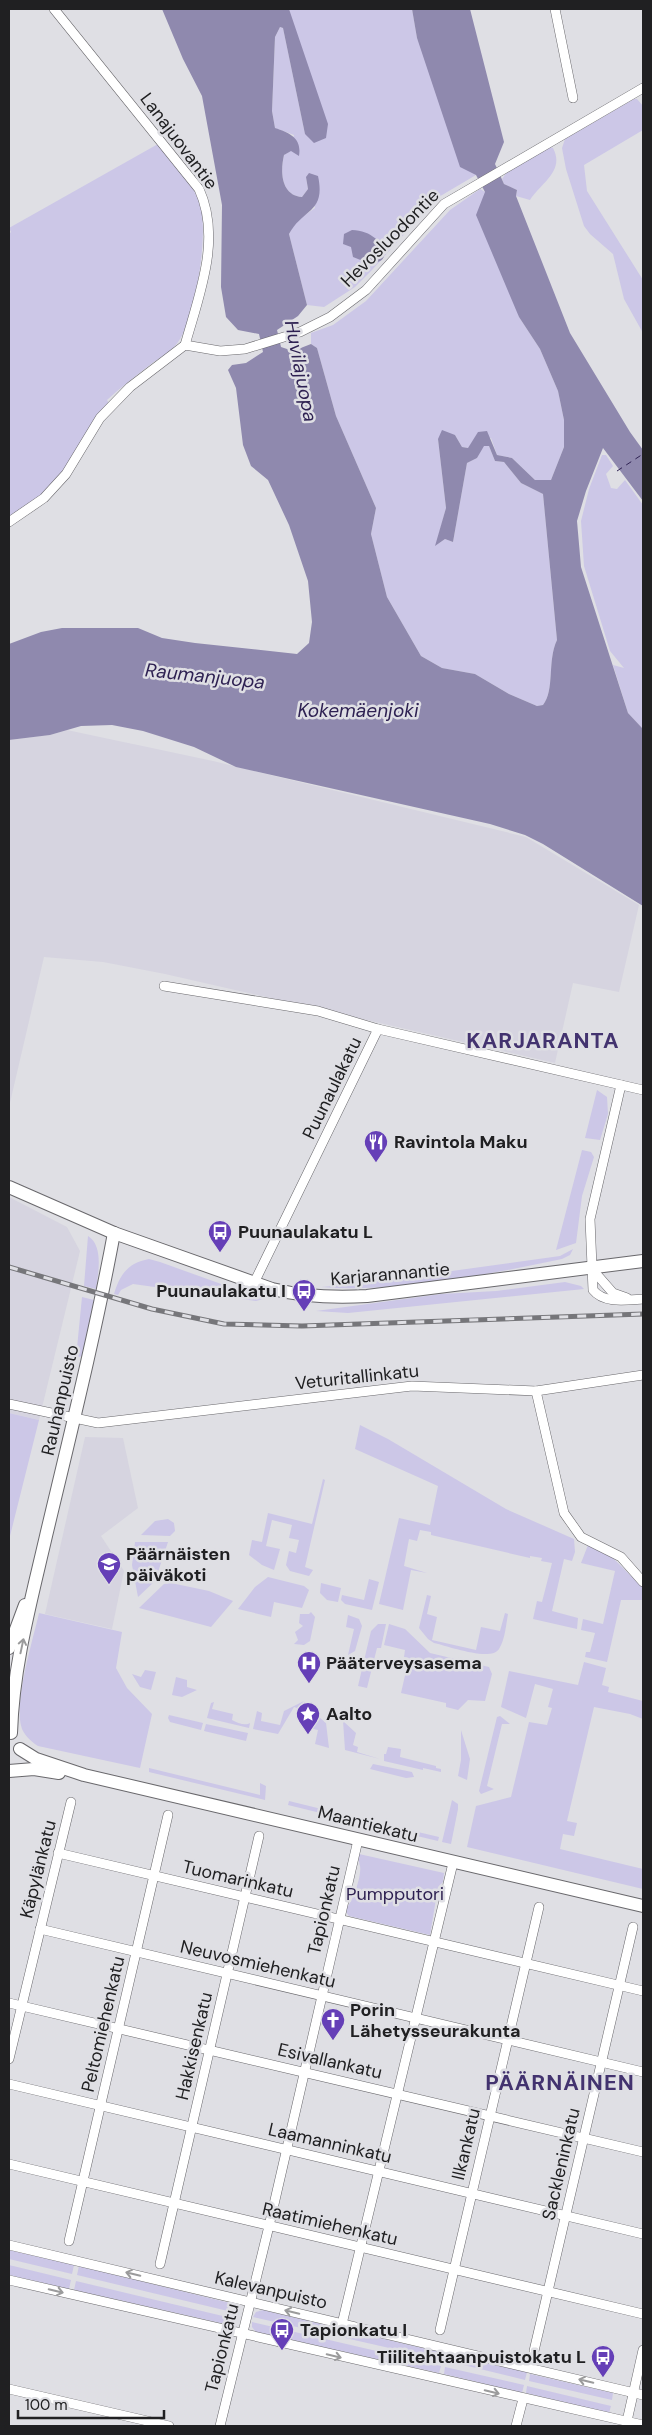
<svg xmlns="http://www.w3.org/2000/svg" width="652" height="2435" font-family="'DM Sans',sans-serif">
<style>
.built{fill:#d6d4e0}
.green{fill:#ccc7e7}
.water{fill:#8f89ae}
.lines{fill:none;stroke-linecap:round;stroke-linejoin:round}
.ferry{stroke:#2e2152;stroke-width:1;stroke-dasharray:6 5;stroke-linecap:butt}
.minor-casing{stroke:#69686c;stroke-width:10}
.secondary-casing{stroke:#69686c;stroke-width:14}
.minor{stroke:#fff;stroke-width:9}
.secondary{stroke:#fff;stroke-width:12}
.rail-casing{stroke:#76767a;stroke-width:5}
.rail{stroke:#dfdfe4;stroke-width:3;stroke-dasharray:9;stroke-linecap:butt}
.oneway{stroke:#9b9b9c}
.labels{text-anchor:middle;dominant-baseline:central;stroke-width:5;stroke-linejoin:round;paint-order:stroke}
.street-label{font-size:18px;fill:#202022;stroke:#dfdfe4}
.poi-label{font-size:18px;font-weight:bold;fill:#202022;stroke:#dfdfe4;text-anchor:start}
.park-label{font-size:18px;fill:#2c1f50;stroke:#dfdfe4}
.water-label{font-size:19px;font-style:italic;fill:#2e2152;stroke:#dfdfe4}
.district-label{font-size:22px;font-weight:bold;letter-spacing:1px;fill:#43336f;stroke:#dfdfe4}
</style>
<rect width="100%" height="100%" fill="#dfdfe4"/>
<g class="built">
<path d="M67,730L213,761L526,837L639,905L619,992L573,983L555,1063L165,974L103,962L44,957L9,1107V740L50,735Z"/>
<path d="M9,1197L67,1227L80,1251L39,1420L9,1413Z"/>
<path d="M85,1437L123,1438L138,1508L101,1536L124,1571L112,1629L45,1614Z"/>
</g>
<g class="green">
<path d="M289,9H412L417,38L476,175L437,198L372,270L355,287L324,307L307,305L289,234L295,222L315,208L306,177L308,189L302,197C281,195 280,172 284,155L290,151L294,135L275,128L272,111L275,37L280,27L283,28L305,134L294,29Z"/>
<path d="M634,99H637L643,106V130L584,165L587,191L643,280V333L624,299L613,254L590,234L584,226L566,169L562,148L565,139Z"/>
<path d="M158,144C172,162 192,181 200,203C209,231 196,324 175,346C169,353 159,358 151,364C136,376 121,387 107,400L111,407L44,498L9,522V234L11,232L9,228Z"/>
<path d="M550,147L553,148C565,171 542,182 530,200L516,196L517,190L504,184L502,179L509,169Z"/>
<path d="M480,189L485,192L519,317L540,349L558,391L564,420V447L551,480H535L512,458L497,455L491,438L468,448L462,447L455,435L438,439L446,508L436,545L445,539L453,542L467,463L477,458L483,446H489L495,461L504,462L521,483L543,494L557,640C547,662 555,690 543,705L537,706L509,694L475,674L442,668L421,656L387,597L371,534L376,508L336,416L317,348L311,344V333L333,325L366,301L450,210Z"/>
<path d="M602,455H606L613,466L606,474L611,488L617,489L625,480L643,505V729L628,713L613,665L624,668L610,651L584,566L581,521L589,489Z"/>
<path d="M597,1090L607,1097L608,1114L600,1140L585,1138Z"/>
<path d="M582,1150L591,1152L594,1157L582,1196L576,1243L556,1250Z"/>
<path d="M88,1236C104,1246 98,1274 96,1289L84,1286Z"/>
<path d="M573,1249L570,1255L562,1259C484,1275 400,1293 321,1287L358,1284L560,1256Z"/>
<path d="M149,1259L160,1262L263,1299L256,1301L133,1284L121,1290L118,1295L114,1294C120,1274 128,1263 149,1259Z"/>
<path d="M565,1282L581,1286L584,1289L348,1313L316,1311L441,1294L496,1291Z"/>
<path d="M82,1297L94,1300L82,1356L76,1358Z"/>
<path d="M9,1413L39,1420L9,1540Z"/>
<path d="M360,1425L388,1439L506,1509L574,1539L575,1552L572,1561L564,1559L552,1611L578,1618L577,1629L533,1619L537,1601L542,1602L552,1563L541,1561L542,1558L530,1556V1558L431,1535V1532L420,1530L417,1541L409,1539L404,1566L427,1573L411,1570L403,1610L379,1604L399,1518L430,1525L438,1486L355,1449Z"/>
<path d="M323,1479L325,1480L305,1567L313,1570L309,1576L290,1571L286,1565L289,1551L296,1553L299,1540L289,1538L292,1525L272,1520L266,1546L280,1549L274,1570L262,1565L249,1555L252,1540L262,1542L268,1513L312,1524Z"/>
<path d="M168,1519L174,1523L175,1531L170,1536L141,1535L155,1521Z"/>
<path d="M135,1542H168L155,1581L138,1597L132,1565Z"/>
<path d="M588,1545L610,1555L643,1588V1600H621L607,1662L585,1657L586,1652H590L595,1633L581,1630L583,1619L603,1624L615,1571L581,1563Z"/>
<path d="M268,1577L304,1586L309,1590L302,1608L274,1602L271,1617L238,1609L255,1587Z"/>
<path d="M369,1579L379,1582L372,1610L345,1604L341,1600L342,1595L364,1600Z"/>
<path d="M171,1583L209,1591L233,1601L211,1627L139,1608L164,1584Z"/>
<path d="M321,1583L341,1588L338,1602L327,1600L320,1593Z"/>
<path d="M427,1595L431,1596L427,1614L437,1617L432,1640L476,1650L481,1627L500,1631L505,1613L508,1614C506,1625 505,1640 499,1649C491,1662 448,1646 434,1643L428,1639L419,1628Z"/>
<path d="M311,1612L315,1617L310,1641L304,1645L294,1644L298,1640L295,1632L303,1626L299,1623L300,1614H309Z"/>
<path d="M39,1613L122,1632L116,1668L127,1688L152,1714L140,1768L38,1746C32,1742 25,1736 22,1729C13,1703 33,1640 39,1613Z"/>
<path d="M348,1615L359,1619L362,1626L355,1651L348,1655L354,1629L346,1627Z"/>
<path d="M378,1624H386L381,1648H377L367,1688L358,1686L371,1631Z"/>
<path d="M389,1624L405,1629L430,1653L489,1667L492,1674L485,1701L468,1700L458,1710L446,1707V1703L401,1693L409,1658L404,1657L405,1650L384,1645Z"/>
<path d="M584,1662L606,1668L602,1685L609,1687L608,1692L643,1701V1719L630,1714L594,1707L567,1821L577,1823L574,1836L563,1834L560,1849L643,1869V1889L467,1847L476,1806L511,1797L529,1722L547,1725L552,1708L548,1707L553,1689L535,1684L526,1718L501,1707L509,1671L578,1685Z"/>
<path d="M145,1670L156,1672L151,1690L140,1687L132,1674L141,1677Z"/>
<path d="M176,1677L187,1680V1687L197,1690L182,1697L172,1695Z"/>
<path d="M304,1701L297,1708L294,1707L278,1734L253,1729L257,1711L262,1713L261,1721L280,1725L284,1711Z"/>
<path d="M214,1702L212,1709L233,1714L232,1720C237,1723 246,1726 250,1723L249,1728L207,1718L211,1703Z"/>
<path d="M169,1715L203,1723L201,1730L170,1722L168,1718Z"/>
<path d="M309,1716L319,1717L326,1723L329,1748L315,1744L318,1730L300,1726Z"/>
<path d="M500,1716L510,1724H502L487,1786L494,1789L481,1794L479,1791L497,1717Z"/>
<path d="M343,1721L356,1733L353,1745L358,1747L357,1752L380,1759L345,1750Z"/>
<path d="M206,1724L248,1733L246,1741L204,1731Z"/>
<path d="M461,1730L470,1759L467,1780L458,1776L461,1760Z"/>
<path d="M388,1747L401,1749L400,1757L436,1766V1768L441,1769V1772L423,1768V1770L384,1761V1754H386Z"/>
<path d="M373,1764L412,1772L414,1777L406,1778L370,1769Z"/>
<path d="M149,1768L260,1795V1783L266,1786L265,1800L149,1772Z"/>
<path d="M452,1800L458,1804V1809L451,1844L442,1842Z"/>
<path d="M289,1801L354,1817L353,1821L288,1805Z"/>
<path d="M359,1818L439,1837L438,1841L358,1822Z"/>
<path d="M359,1854L444,1873L443,1882L438,1887L430,1935L349,1916L346,1912L347,1907C353,1901 362,1875 360,1866C359,1861 358,1860 359,1854Z"/>
<path d="M9,2250L74,2265L72,2274L9,2259Z"/>
<path d="M9,2265L71,2280L69,2289L9,2275Z"/>
<path d="M79,2266L230,2303L228,2311L77,2275Z"/>
<path d="M76,2281L227,2317L225,2324L74,2290Z"/>
<path d="M263,2310L443,2353L442,2360L253,2317L256,2312Z"/>
<path d="M252,2322L441,2366L439,2373L256,2332L252,2327Z"/>
<path d="M448,2354L527,2372L525,2380L447,2361Z"/>
<path d="M445,2367L524,2385L522,2393L444,2374Z"/>
<path d="M530,2374L613,2393L612,2400L529,2381Z"/>
<path d="M527,2386L611,2406L609,2413L526,2393Z"/>
</g>
<g class="water">
<path d="M162,9H289L328,124L326,138L314,143L305,134L283,28L280,27L275,37L272,111L275,128C290,133 302,138 299,156L291,151L284,155C280,172 281,195 302,197L308,189L306,177L309,173L318,176C326,213 303,208 289,234L307,305L298,316L277,330L281,347L293,351L311,344L317,348L336,416L376,508L371,534L387,597L421,656L442,668L475,674L509,694L537,706L543,705C555,690 547,661 557,640L543,494L521,483L504,462L495,461L489,446H484L477,458L467,463L453,542L445,539L435,546L446,508L438,439L442,430L455,435L462,447L468,448L478,432L487,431L497,455L512,458L535,480H551L564,447V420L558,391L540,349L519,317L476,215L485,192L476,175L460,167L417,38L412,9H470L504,142L495,164L504,184L517,190L516,196L570,333L630,432L643,450V501L603,448L586,491L577,521L581,567L628,713L643,729V906L543,844L525,835L490,824L236,767L194,747L143,731L112,725L81,726L50,735L9,740V644L41,632L62,628H138L162,638L195,643L297,654L309,643L312,622L308,581L289,525L268,480L251,466L243,445L236,388L228,370L232,365L246,363L263,352L259,334L238,330L226,317L221,287L222,205L202,96L183,59Z"/>
<path d="M352,230C387,230 402,278 353,257L351,247L343,244L344,234Z"/>
</g>
<g class="lines">
<path class="ferry" d="M617,471L643,454"/>
<g class="minor-casing">
<g id="minor">
<path d="M54,9L199,189C222,239 199,295 185,345"/>
<path d="M555,9L573,98"/>
<path d="M9,522L44,498L66,474L100,418L130,387L185,345L220,351L245,349L300,332L330,317L366,290L444,204L643,88"/>
<path d="M164,986L318,1011L378,1029"/>
<path d="M621,1085L590,1219L593,1290C604,1304 627,1300 643,1299"/>
<path d="M592,1269L613,1293L627,1298"/>
<path d="M254,1283L378,1029L643,1090"/>
<path d="M536,1391L564,1513L581,1537L621,1557L643,1582"/>
<path d="M9,1404L98,1423L412,1386L536,1391L643,1375"/>
<path d="M58,1853L643,1991"/>
<path d="M40,1929L643,2072"/>
<path d="M9,2003L643,2152"/>
<path d="M9,2059L71,1802"/>
<path d="M9,2084L643,2234"/>
<path d="M9,2164L643,2314"/>
<path d="M69,2241L168,1815"/>
<path d="M9,2245L643,2395"/>
<path d="M160,2264L259,1836"/>
<path d="M9,2280L643,2425"/>
<path d="M342,2324L453,1863"/>
<path d="M440,2330L539,1907"/>
<path d="M534,2351L633,1927"/>
<path d="M9,2389L169,2426"/>
<path d="M627,2421L643,2350"/>
<path d="M220,2426L269,2226L358,1840"/>
<path d="M516,2426L523,2399"/>
</g>
</g>
<g class="secondary-casing">
<g id="secondary">
<path d="M9,1187L114,1233L272,1289C305,1297 334,1298 367,1296L643,1261"/>
<path d="M9,1648L25,1605"/>
<path d="M11,1733C13,1666 31,1601 46,1536C70,1435 95,1335 114,1233"/>
<path d="M20,1749L36,1759L84,1775L643,1906"/>
<path d="M9,1771L34,1769L59,1773"/>
</g>
</g>
<use href="#minor" class="minor"/>
<use href="#secondary" class="secondary"/>
<g class="rail-casing">
<path id="rail" d="M9,1267L152,1309L224,1324L302,1326L643,1314"/>
</g>
<use href="#rail" class="rail"/>
</g>
<defs><path id="oneway-shaft" d="M-6 0H5M1.5-3L5.5 0L1.5 3" fill="none" stroke-width="1.6" stroke-linecap="round" stroke-linejoin="round" transform="scale(1.25)"/></defs>
<g class="oneway">
<use href="#oneway-shaft" transform="translate(22 1646) rotate(-78)"/>
<use href="#oneway-shaft" transform="translate(133 2274) rotate(-167)"/>
<use href="#oneway-shaft" transform="translate(56 2291) rotate(13)"/>
<use href="#oneway-shaft" transform="translate(292 2312) rotate(-166)"/>
<use href="#oneway-shaft" transform="translate(334 2356) rotate(13)"/>
<use href="#oneway-shaft" transform="translate(586 2381) rotate(-167)"/>
<use href="#oneway-shaft" transform="translate(492 2392) rotate(13)"/>
</g>
<defs>
<g id="restaurant-pin" transform="scale(1.25)"><path d="M0 17L-7.5 6A9.5 9.5 0 1 1 7.5 6Z" fill="#653fb7" stroke="#dfdfe4"/><path d="M-5-6h1v4h1v-4h1v4h1v-4h1v5L-1.5 .5V6h-2V.5L-5-1ZM5-6V6H3V1.5H1.5Q1.5-4 5-6Z" fill="#fff"/></g>
<g id="bus-pin" transform="scale(1.25)"><path d="M0 17L-7.5 6A9.5 9.5 0 1 1 7.5 6Z" fill="#653fb7" stroke="#dfdfe4"/><path d="M-5-6H5V4H4V6H2V4H-2V6H-4V4H-5ZM-3.5-4V0h7V-4ZM-3.5 1.2v1.5H-2V1.2ZM2 1.2v1.5H3.5V1.2Z" fill="#fff"/></g>
<g id="school-pin" transform="scale(1.25)"><path d="M0 17L-7.5 6A9.5 9.5 0 1 1 7.5 6Z" fill="#653fb7" stroke="#dfdfe4"/><path d="M0-5L7-2L0 1L-7-2ZM-4 1L0 2.5L4 1V4Q0 6-4 4Z" fill="#fff"/></g>
<g id="hospital-pin" transform="scale(1.25)"><path d="M0 17L-7.5 6A9.5 9.5 0 1 1 7.5 6Z" fill="#653fb7" stroke="#dfdfe4"/><path d="M-5-5h3v3.5h4V-5h3V5h-3V1.5h-4V5h-3Z" fill="#fff"/></g>
<g id="sight-pin" transform="scale(1.25)"><path d="M0 17L-7.5 6A9.5 9.5 0 1 1 7.5 6Z" fill="#653fb7" stroke="#dfdfe4"/><path d="M0-6L1.8-2.2L6-1.7L2.9 1.2L3.7 5.4L0 3.3L-3.7 5.4L-2.9 1.2L-6-1.7L-1.8-2.2Z" fill="#fff"/></g>
<g id="church-pin" transform="scale(1.25)"><path d="M0 17L-7.5 6A9.5 9.5 0 1 1 7.5 6Z" fill="#653fb7" stroke="#dfdfe4"/><path d="M-1.2-6h2.4v3.5h3.3v2.4h-3.3V6h-2.4V-.1h-3.3v-2.4h3.3Z" fill="#fff"/></g>
</defs>
<g fill-rule="evenodd">
<use href="#restaurant-pin" x="376" y="1142"/>
<use href="#bus-pin" x="220" y="1232"/>
<use href="#bus-pin" x="304" y="1291"/>
<use href="#school-pin" x="109" y="1564"/>
<use href="#hospital-pin" x="309" y="1663"/>
<use href="#sight-pin" x="308" y="1714"/>
<use href="#church-pin" x="333" y="2020"/>
<use href="#bus-pin" x="282" y="2330"/>
<use href="#bus-pin" x="603" y="2357"/>
</g>
<g class="labels">
<g class="street-label">
<text transform="translate(179 141) rotate(53)">Lanajuovantie</text>
<text transform="translate(390 238) rotate(-45)">Hevosluodontie</text>
<text transform="translate(332 1088) rotate(-64)">Puunaulakatu</text>
<text transform="translate(390 1274) rotate(-5)">Karjarannantie</text>
<text transform="translate(357 1377) rotate(-6)">Veturitallinkatu</text>
<text transform="translate(60 1400) rotate(-77)">Rauhanpuisto</text>
<text transform="translate(368 1824) rotate(14)">Maantiekatu</text>
<text transform="translate(38 1869) rotate(-76)">Käpylänkatu</text>
<text transform="translate(238 1879) rotate(13)">Tuomarinkatu</text>
<text transform="translate(324 1910) rotate(-77)">Tapionkatu</text>
<text transform="translate(258 1964) rotate(13)">Neuvosmiehenkatu</text>
<text transform="translate(103 2024) rotate(-77)">Peltomiehenkatu</text>
<text transform="translate(194 2046) rotate(-77)">Hakkisenkatu</text>
<text transform="translate(330 2061) rotate(13)">Esivallankatu</text>
<text transform="translate(330 2143) rotate(13)">Laamanninkatu</text>
<text transform="translate(466 2144) rotate(-77)">Ilkankatu</text>
<text transform="translate(561 2164) rotate(-77)">Sackleninkatu</text>
<text transform="translate(330 2224) rotate(13)">Raatimiehenkatu</text>
<text transform="translate(271 2290) rotate(13)">Kalevanpuisto</text>
<text transform="translate(222 2348) rotate(-76)">Tapionkatu</text>
</g>
<g class="poi-label">
<text x="394" y="1142">Ravintola Maku</text>
<text x="238" y="1232">Puunaulakatu L</text>
<text x="286" y="1291" text-anchor="end">Puunaulakatu I</text>
<text x="126" y="1554">Päärnäisten<tspan x="126" dy="21">päiväkoti</tspan></text>
<text x="326" y="1663">Pääterveysasema</text>
<text x="326" y="1714">Aalto</text>
<text x="350" y="2010">Porin<tspan x="350" dy="21">Lähetysseurakunta</tspan></text>
<text x="300" y="2330">Tapionkatu I</text>
<text x="586" y="2357" text-anchor="end">Tiilitehtaanpuistokatu L</text>
</g>
<g class="park-label">
<text x="395" y="1894">Pumpputori</text>
</g>
<g class="water-label">
<text transform="translate(301 371) rotate(79)">Huvilajuopa</text>
<text transform="translate(205 676) rotate(6)">Raumanjuopa</text>
<text x="358" y="710">Kokemäenjoki</text>
</g>
<g class="district-label">
<text x="543" y="1040">KARJARANTA</text>
<text x="560" y="2082">PÄÄRNÄINEN</text>
</g>
</g>
<rect width="652" height="2435" fill="none" stroke="#202022" stroke-width="20"/>
<path d="M18 2410v8h146v-8" fill="none" stroke="#202022" stroke-width="2.5"/>
<text x="25" y="2410" font-size="15" fill="#202022" stroke="#dfdfe4" stroke-width="4" paint-order="stroke">100 m</text>
</svg>
